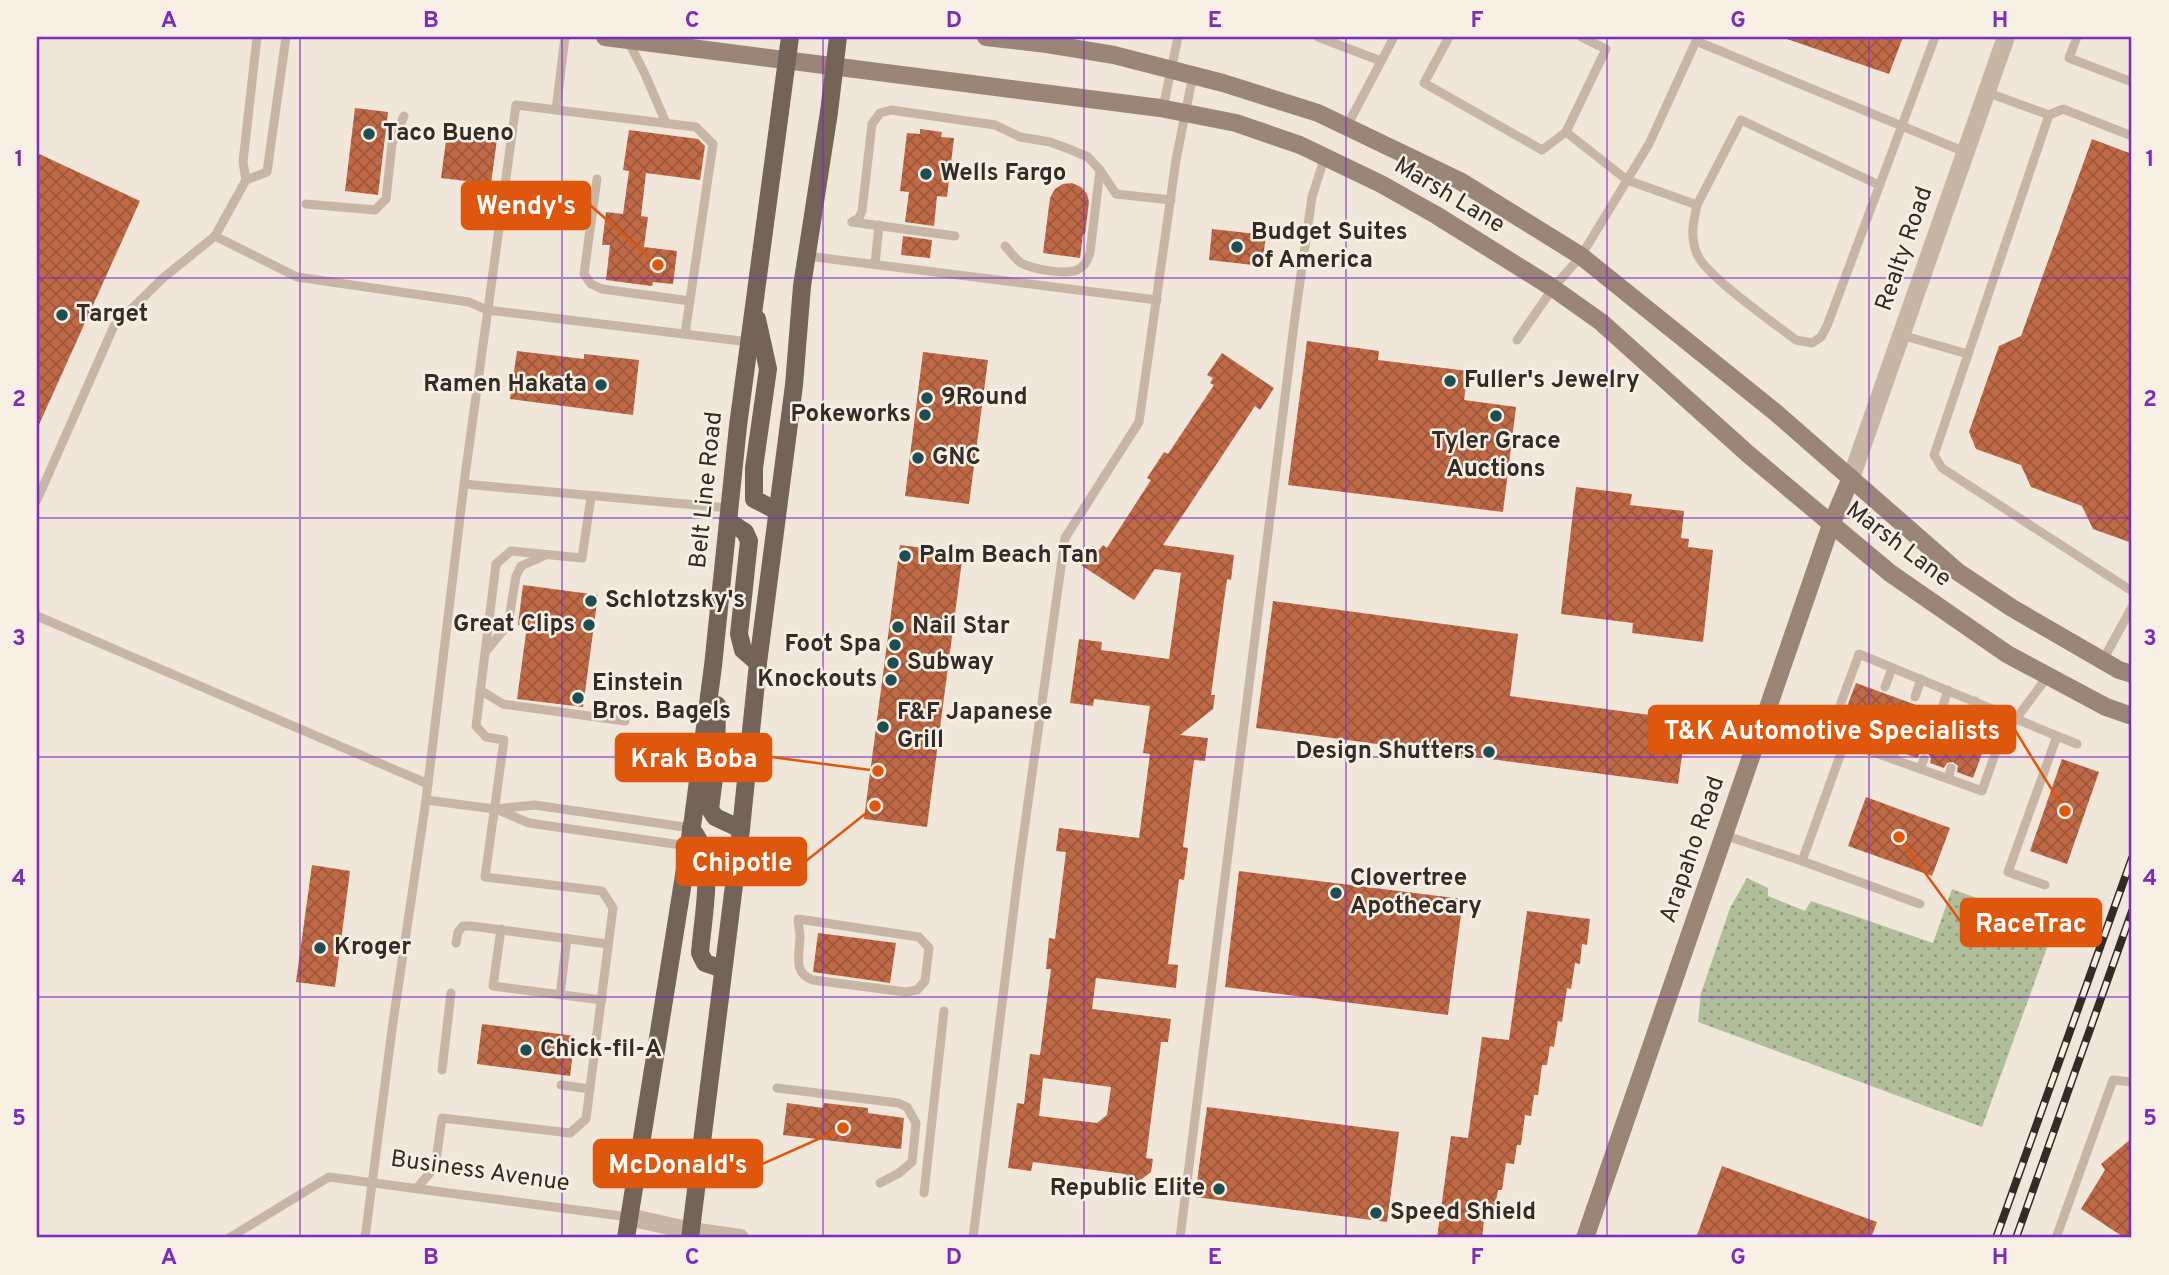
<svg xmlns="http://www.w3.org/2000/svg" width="2169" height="1275" font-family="Overpass,sans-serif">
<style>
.grass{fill:url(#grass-dots)}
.building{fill:url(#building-cross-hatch);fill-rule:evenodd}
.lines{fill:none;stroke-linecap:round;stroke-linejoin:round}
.service{stroke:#c7b6a5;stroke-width:9}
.minor{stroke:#c7b6a5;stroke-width:18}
.secondary{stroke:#9a8577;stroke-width:18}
.primary{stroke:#746358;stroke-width:18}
.rail-casing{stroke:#332b26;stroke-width:8}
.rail{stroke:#f8f0e4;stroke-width:5;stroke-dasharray:16;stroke-linecap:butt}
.grid{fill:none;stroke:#7b2cbf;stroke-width:2;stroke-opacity:0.55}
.poi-dot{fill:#1e4d52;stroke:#f8f0e4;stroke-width:2.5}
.labels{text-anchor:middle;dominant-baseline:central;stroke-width:5;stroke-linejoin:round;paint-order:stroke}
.poi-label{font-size:24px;font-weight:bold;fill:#332b26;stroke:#f8f0e4;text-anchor:start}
.street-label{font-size:24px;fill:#332b26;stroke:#f8f0e4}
.leader{fill:none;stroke:#df570d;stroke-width:2.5}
.callout-dot{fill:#df570d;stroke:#f8f0e4;stroke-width:2.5}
.callout{fill:#df570d;stroke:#df570d;stroke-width:2.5}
.callout-label{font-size:26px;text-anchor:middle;font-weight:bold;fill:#fff}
.neatline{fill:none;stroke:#7b2cbf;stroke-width:2.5}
.grid-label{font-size:23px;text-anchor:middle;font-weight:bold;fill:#7b2cbf}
</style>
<defs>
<pattern id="grass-dots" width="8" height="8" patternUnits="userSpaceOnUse" patternTransform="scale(1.75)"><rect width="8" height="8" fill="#b0be9a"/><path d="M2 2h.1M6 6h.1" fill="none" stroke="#909b7d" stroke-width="1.8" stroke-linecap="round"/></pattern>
<pattern id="building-cross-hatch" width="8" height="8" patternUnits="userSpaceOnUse" patternTransform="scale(1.75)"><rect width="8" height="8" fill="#c06946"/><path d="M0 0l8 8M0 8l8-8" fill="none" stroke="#9d573a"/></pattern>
</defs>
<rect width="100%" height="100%" fill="#f0e6d9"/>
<path class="grass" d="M1747,878L1768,888V896L1805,911L1811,901L1933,943L1952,889L2055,926L1982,1127L1698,1022L1701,993L1730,908Z"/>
<g class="building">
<path d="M1787,37H1903L1889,74L1787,39Z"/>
<path d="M355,108L388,112L378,195L345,191Z"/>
<path d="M920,129L942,132L941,137L954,138L947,197L937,196L934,226L905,222L909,192L900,191L907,133L920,134Z"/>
<path d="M629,130L698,139L705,146L700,180L646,173L641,216L648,217L644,247L677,251L673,284L653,282L652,286L606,280L610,245H602L606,212L623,214L629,171L623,170Z"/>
<path d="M447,133L497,139L491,184L441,178Z"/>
<path d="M2092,139L2132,154V543L2093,529L2082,506L2031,487L2021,465L1976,449L1969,432L1999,346L2021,336Z"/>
<path d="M37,153L140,201L37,429Z"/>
<path d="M1072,183L1081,187L1087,194L1089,202L1085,234H1083L1080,258L1043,253L1050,198L1055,189L1063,184Z"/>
<path d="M1212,229L1266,235L1262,266L1209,260Z"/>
<path d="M903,236L932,240L930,258L901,255Z"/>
<path d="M1307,341L1379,351L1378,360L1468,371L1464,400L1516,407L1503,512L1288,485Z"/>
<path d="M517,351L584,359V354L639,360L633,415L510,399Z"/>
<path d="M923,352L988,360L969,504L905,496Z"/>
<path d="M1222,353L1274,388L1260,410L1255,406L1163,545L1234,555L1231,580L1227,579L1211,695H1215L1213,709L1180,735L1208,738L1205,761L1194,760L1183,847L1188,848L1184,880L1179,879L1168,964L1178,965L1176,988L1096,978L1092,1009L1171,1019L1168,1042H1161L1146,1158L1153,1159L1151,1172L1139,1181L1124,1179L1125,1174L1033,1162L1031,1171L1008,1168L1017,1103L1024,1104L1030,1054L1040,1055L1051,969H1046L1049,938L1055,939L1066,852L1056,851L1059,828L1139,838L1150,754L1143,753L1150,706L1094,699L1093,706L1070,703L1079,639L1102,642L1101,650L1169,659L1181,573L1155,569L1134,600L1081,565L1093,546L1099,550L1103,545L1107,548L1151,480L1147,478L1164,452L1168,454L1214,385L1210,383L1213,378L1207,375ZM1043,1078L1111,1087L1107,1115L1097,1123L1039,1116Z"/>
<path d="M1576,487L1632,494L1630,505L1684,511L1681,538L1689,539L1688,547L1713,550L1703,642L1632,633L1633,623L1561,614Z"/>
<path d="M900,545L963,553L927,827L864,819Z"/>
<path d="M523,585L598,595L583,707L517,699L527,626L518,625Z"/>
<path d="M1273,601L1518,634L1510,696L1687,720L1678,784L1256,728Z"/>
<path d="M1856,683L1990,732L1973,778L1957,772L1958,766L1953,762L1947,763L1944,768L1930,763L1931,757L1926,752L1920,753L1917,758L1903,753L1904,746L1899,741L1893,742L1889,748L1872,742L1874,735L1869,730L1863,731L1859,738L1838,730Z"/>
<path d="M2062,759L2099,772L2067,864L2030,851Z"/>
<path d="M1866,797L1950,828L1932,876L1848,846Z"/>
<path d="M312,865L350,871L335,987L296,982Z"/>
<path d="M1239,871L1463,899L1448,1015L1225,987Z"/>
<path d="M1527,911L1590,919L1587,945L1582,944L1580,964L1575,963L1571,989L1567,988L1562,1022L1558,1021L1554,1047L1550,1046L1547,1065H1542L1538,1095H1534L1531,1116L1525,1115L1521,1145H1517L1514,1164L1506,1163L1502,1190H1498L1494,1213L1485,1212L1482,1238H1437L1451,1136L1468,1138L1482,1037L1509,1040Z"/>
<path d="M818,933L896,943L890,983L813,972Z"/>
<path d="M482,1024L575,1036L570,1076L477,1064Z"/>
<path d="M787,1103L823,1108L824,1103L868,1108V1113L904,1118L901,1149L783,1135Z"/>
<path d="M1207,1107L1399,1132L1387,1222L1195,1197Z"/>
<path d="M2132,1138V1238H2125L2081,1209L2105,1170L2101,1164Z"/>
<path d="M1722,1166L1877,1222L1871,1238H1696Z"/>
</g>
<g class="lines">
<g class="service">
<path d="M257,37L243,162L246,180L267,172L286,37"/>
<path d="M1318,37L1381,61"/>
<path d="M1449,37L1424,83L1542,150L1566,132L1627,180L1697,205C1693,223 1690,237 1697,254C1706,276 1774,323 1796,340L1812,343L1821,337L1827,326L1935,37"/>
<path d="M2077,37L2069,58L2132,82"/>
<path d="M628,41L644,72L666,123"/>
<path d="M1986,92L2049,115"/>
<path d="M1163,108L1178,37"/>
<path d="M556,110L565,37"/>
<path d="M1347,126L1394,37"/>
<path d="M1566,132L1606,49L1581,37"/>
<path d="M2132,136L2063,109L2049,115L1934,455L1942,468L2132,591"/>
<path d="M597,179L584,274L591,284L602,289L690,301"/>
<path d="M306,204L375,210L386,199L392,144L404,116"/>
<path d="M1697,205L1741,120L1879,185"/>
<path d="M852,222L859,218L862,211L872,124L880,113L891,110L995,125L1020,137L1050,142L1069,149L1088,157L1100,170L1116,194L1171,200"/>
<path d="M852,222L955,236"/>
<path d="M215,236L297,277L469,302L487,310L749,342"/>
<path d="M1005,246C1010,251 1015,259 1021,263C1032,269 1065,275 1077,270C1084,267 1088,260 1090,253L1100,170"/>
<path d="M807,256L1157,300"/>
<path d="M875,264L879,225"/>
<path d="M1901,335L1968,354"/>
<path d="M1517,340L1553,288L1581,256L1649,144L1696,41L1965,152"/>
<path d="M464,484L729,508"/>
<path d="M37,500L114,326L163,278L215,236L246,180"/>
<path d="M37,616L428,784"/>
<path d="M486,651L508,625L516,576L521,566L546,555"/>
<path d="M2103,660L2132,607"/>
<path d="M1885,687L1892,668"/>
<path d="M480,690L503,704L625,721"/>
<path d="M1915,697L1921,679"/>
<path d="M1768,705L1845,742L1982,791L2000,740L2048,676"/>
<path d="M1942,708L1948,690"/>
<path d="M1969,718L1975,701"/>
<path d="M1829,735L1859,654L2057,736L2008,872L2045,885"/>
<path d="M2057,736L2077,744"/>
<path d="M1863,748L1867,737"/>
<path d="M1893,759L1897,748"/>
<path d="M1920,769L1924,759"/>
<path d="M1948,779L1951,768"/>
<path d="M426,800L494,809L535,805L691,828"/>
<path d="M496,809L529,823L688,846"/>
<path d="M1724,835L1802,861L1845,742"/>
<path d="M1802,861L1920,904"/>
<path d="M798,919L919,937L929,948L925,981L917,990L906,992L813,980C792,973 800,954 800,936C800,931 798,925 798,919Z"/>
<path d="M501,929L493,986L602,1000"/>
<path d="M456,943L458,932L463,926H471L608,944"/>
<path d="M560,995L567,938"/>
<path d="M442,1070L451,993"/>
<path d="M561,1085L590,1089"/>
<path d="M777,1088L898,1103L907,1107L916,1123L912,1162L899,1173L880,1183"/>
<path d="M417,1188L435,1167L442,1118L570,1133L586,1119L613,908L602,891L485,877L504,740L486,737L476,726L496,564L511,551L582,558L591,497"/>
<path d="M924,1193L944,1011"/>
<path d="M229,1238L329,1177L629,1217"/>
<path d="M365,1238L393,1022L426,800L465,476L516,105L696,127L713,144L685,334"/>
<path d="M973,1238L1019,867L1065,538L1139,422L1176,160L1193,75"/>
<path d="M1180,1238L1295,317L1312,197L1325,156"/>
<path d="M2056,1238L2113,1080L2132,1082"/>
</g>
<g class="minor">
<path d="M1851,478L2006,37"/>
<path d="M629,1217L691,1231L740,1238"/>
</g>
<g class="secondary">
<path d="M605,37L1160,108L1236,123L1300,145L1381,184L1436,215L1553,288L1601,322L1748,454L1890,573L2007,654L2106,707L2132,716"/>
<path d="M986,37L1047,44L1114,55L1223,83L1318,113L1460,181L1581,256L1775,412L1958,572L2012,608L2119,670L2132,674"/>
<path d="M1585,1238L1831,525L1851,478"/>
</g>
<g class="primary">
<path d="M757,319L768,369L754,468V499L777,511"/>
<path d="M728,521L745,532L749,541L739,634L743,650L758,663"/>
<path d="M717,705L716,762L710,809L715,817L741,829"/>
<path d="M691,828C695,834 700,841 702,847C712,874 702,925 700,953L705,963L723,969"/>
<path d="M626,1238L693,819L713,666L738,426L790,37"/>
<path d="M690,1238L741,829L758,663L794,385L802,286L829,112L838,37"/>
</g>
<g class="rail-casing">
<g id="rail">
<path d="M1996,1238L2132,858"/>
<path d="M2016,1238L2132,911"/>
</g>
</g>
<use href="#rail" class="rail"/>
</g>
<path class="grid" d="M300,37V1238M562,37V1238M823,37V1238M1084,37V1238M1346,37V1238M1607,37V1238M1869,37V1238M37,278H2132M37,518H2132M37,757H2132M37,997H2132"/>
<g class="poi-dot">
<circle cx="369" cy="134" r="7"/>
<circle cx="926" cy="174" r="7"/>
<circle cx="1237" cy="247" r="7"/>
<circle cx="62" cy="315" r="7"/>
<circle cx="1450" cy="381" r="7"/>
<circle cx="601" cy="385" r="7"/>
<circle cx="927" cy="398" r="7"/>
<circle cx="925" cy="415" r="7"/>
<circle cx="1496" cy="416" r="7"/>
<circle cx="918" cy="458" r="7"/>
<circle cx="905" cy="556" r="7"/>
<circle cx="591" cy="601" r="7"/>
<circle cx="589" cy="625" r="7"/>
<circle cx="898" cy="627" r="7"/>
<circle cx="895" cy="645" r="7"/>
<circle cx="893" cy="663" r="7"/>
<circle cx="891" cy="680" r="7"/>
<circle cx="578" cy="698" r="7"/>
<circle cx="883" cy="727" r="7"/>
<circle cx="1489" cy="752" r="7"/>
<circle cx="1336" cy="893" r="7"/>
<circle cx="320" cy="948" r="7"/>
<circle cx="526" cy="1050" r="7"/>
<circle cx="1219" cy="1189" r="7"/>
<circle cx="1376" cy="1213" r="7"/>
</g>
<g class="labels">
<g class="poi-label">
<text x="383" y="134">Taco Bueno</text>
<text x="940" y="174">Wells Fargo</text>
<text x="1251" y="233">Budget Suites<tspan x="1251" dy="28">of America</tspan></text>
<text x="76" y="315">Target</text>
<text x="1464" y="381">Fuller's Jewelry</text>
<text x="587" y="385" text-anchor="end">Ramen Hakata</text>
<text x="941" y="398">9Round</text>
<text x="911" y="415" text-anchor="end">Pokeworks</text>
<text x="1496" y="442" text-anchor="middle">Tyler Grace<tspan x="1496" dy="28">Auctions</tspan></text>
<text x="932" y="458">GNC</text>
<text x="919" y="556">Palm Beach Tan</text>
<text x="605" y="601">Schlotzsky's</text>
<text x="575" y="625" text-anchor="end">Great Clips</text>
<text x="912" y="627">Nail Star</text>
<text x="881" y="645" text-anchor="end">Foot Spa</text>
<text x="907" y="663">Subway</text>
<text x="877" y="680" text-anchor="end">Knockouts</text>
<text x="592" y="684">Einstein<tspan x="592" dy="28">Bros. Bagels</tspan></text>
<text x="897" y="713">F&amp;F Japanese<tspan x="897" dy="28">Grill</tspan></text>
<text x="1475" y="752" text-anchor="end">Design Shutters</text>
<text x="1350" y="879">Clovertree<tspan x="1350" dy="28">Apothecary</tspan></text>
<text x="334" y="948">Kroger</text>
<text x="540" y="1050">Chick-fil-A</text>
<text x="1205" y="1189" text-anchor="end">Republic Elite</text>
<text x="1390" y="1213">Speed Shield</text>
</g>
<g class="street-label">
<text transform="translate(1449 196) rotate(31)">Marsh Lane</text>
<text transform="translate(1905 249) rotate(-71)">Realty Road</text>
<text transform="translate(707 490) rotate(-84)">Belt Line Road</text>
<text transform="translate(1898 545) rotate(37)">Marsh Lane</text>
<text transform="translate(1693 850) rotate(-71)">Arapaho Road</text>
<text transform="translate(480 1172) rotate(8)">Business Avenue</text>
</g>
</g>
<path class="leader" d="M658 265L590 205M2065 811L2015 730M878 771L771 757M875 806L806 861M1899 837L1961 922M843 1128L762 1164"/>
<g class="callout-dot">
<circle cx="658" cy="265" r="7"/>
<circle cx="2065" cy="811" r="7"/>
<circle cx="878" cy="771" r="7"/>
<circle cx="875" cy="806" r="7"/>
<circle cx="1899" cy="837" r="7"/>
<circle cx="843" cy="1128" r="7"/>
</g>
<g class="callout">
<rect x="462" y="182" width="128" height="47" rx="7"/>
<rect x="1649" y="706" width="366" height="47" rx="7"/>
<rect x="616" y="734" width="155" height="47" rx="7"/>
<rect x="677" y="838" width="129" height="47" rx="7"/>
<rect x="1961" y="899" width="140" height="47" rx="7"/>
<rect x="594" y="1140" width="168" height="47" rx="7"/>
</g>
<g class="callout-label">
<text x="526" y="214">Wendy's</text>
<text x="1832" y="739">T&amp;K Automotive Specialists</text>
<text x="694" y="767">Krak Boba</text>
<text x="742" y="871">Chipotle</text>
<text x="2031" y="932">RaceTrac</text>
<text x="678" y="1173">McDonald's</text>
</g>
<rect width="2169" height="1275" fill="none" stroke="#f8f0e4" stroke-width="77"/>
<rect x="38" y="38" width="2092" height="1198" class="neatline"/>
<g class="grid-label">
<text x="169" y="27">A</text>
<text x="431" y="27">B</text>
<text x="692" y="27">C</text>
<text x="954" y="27">D</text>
<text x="1215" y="27">E</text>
<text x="1477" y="27">F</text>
<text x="1738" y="27">G</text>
<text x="2000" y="27">H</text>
<text x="19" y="166">1</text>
<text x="2150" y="166">1</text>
<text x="19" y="406">2</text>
<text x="2150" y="406">2</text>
<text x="19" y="645">3</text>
<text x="2150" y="645">3</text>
<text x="19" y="885">4</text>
<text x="2150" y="885">4</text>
<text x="19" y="1125">5</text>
<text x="2150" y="1125">5</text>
<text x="169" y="1264">A</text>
<text x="431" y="1264">B</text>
<text x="692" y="1264">C</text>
<text x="954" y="1264">D</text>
<text x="1215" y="1264">E</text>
<text x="1477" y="1264">F</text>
<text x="1738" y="1264">G</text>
<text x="2000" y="1264">H</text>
</g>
</svg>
